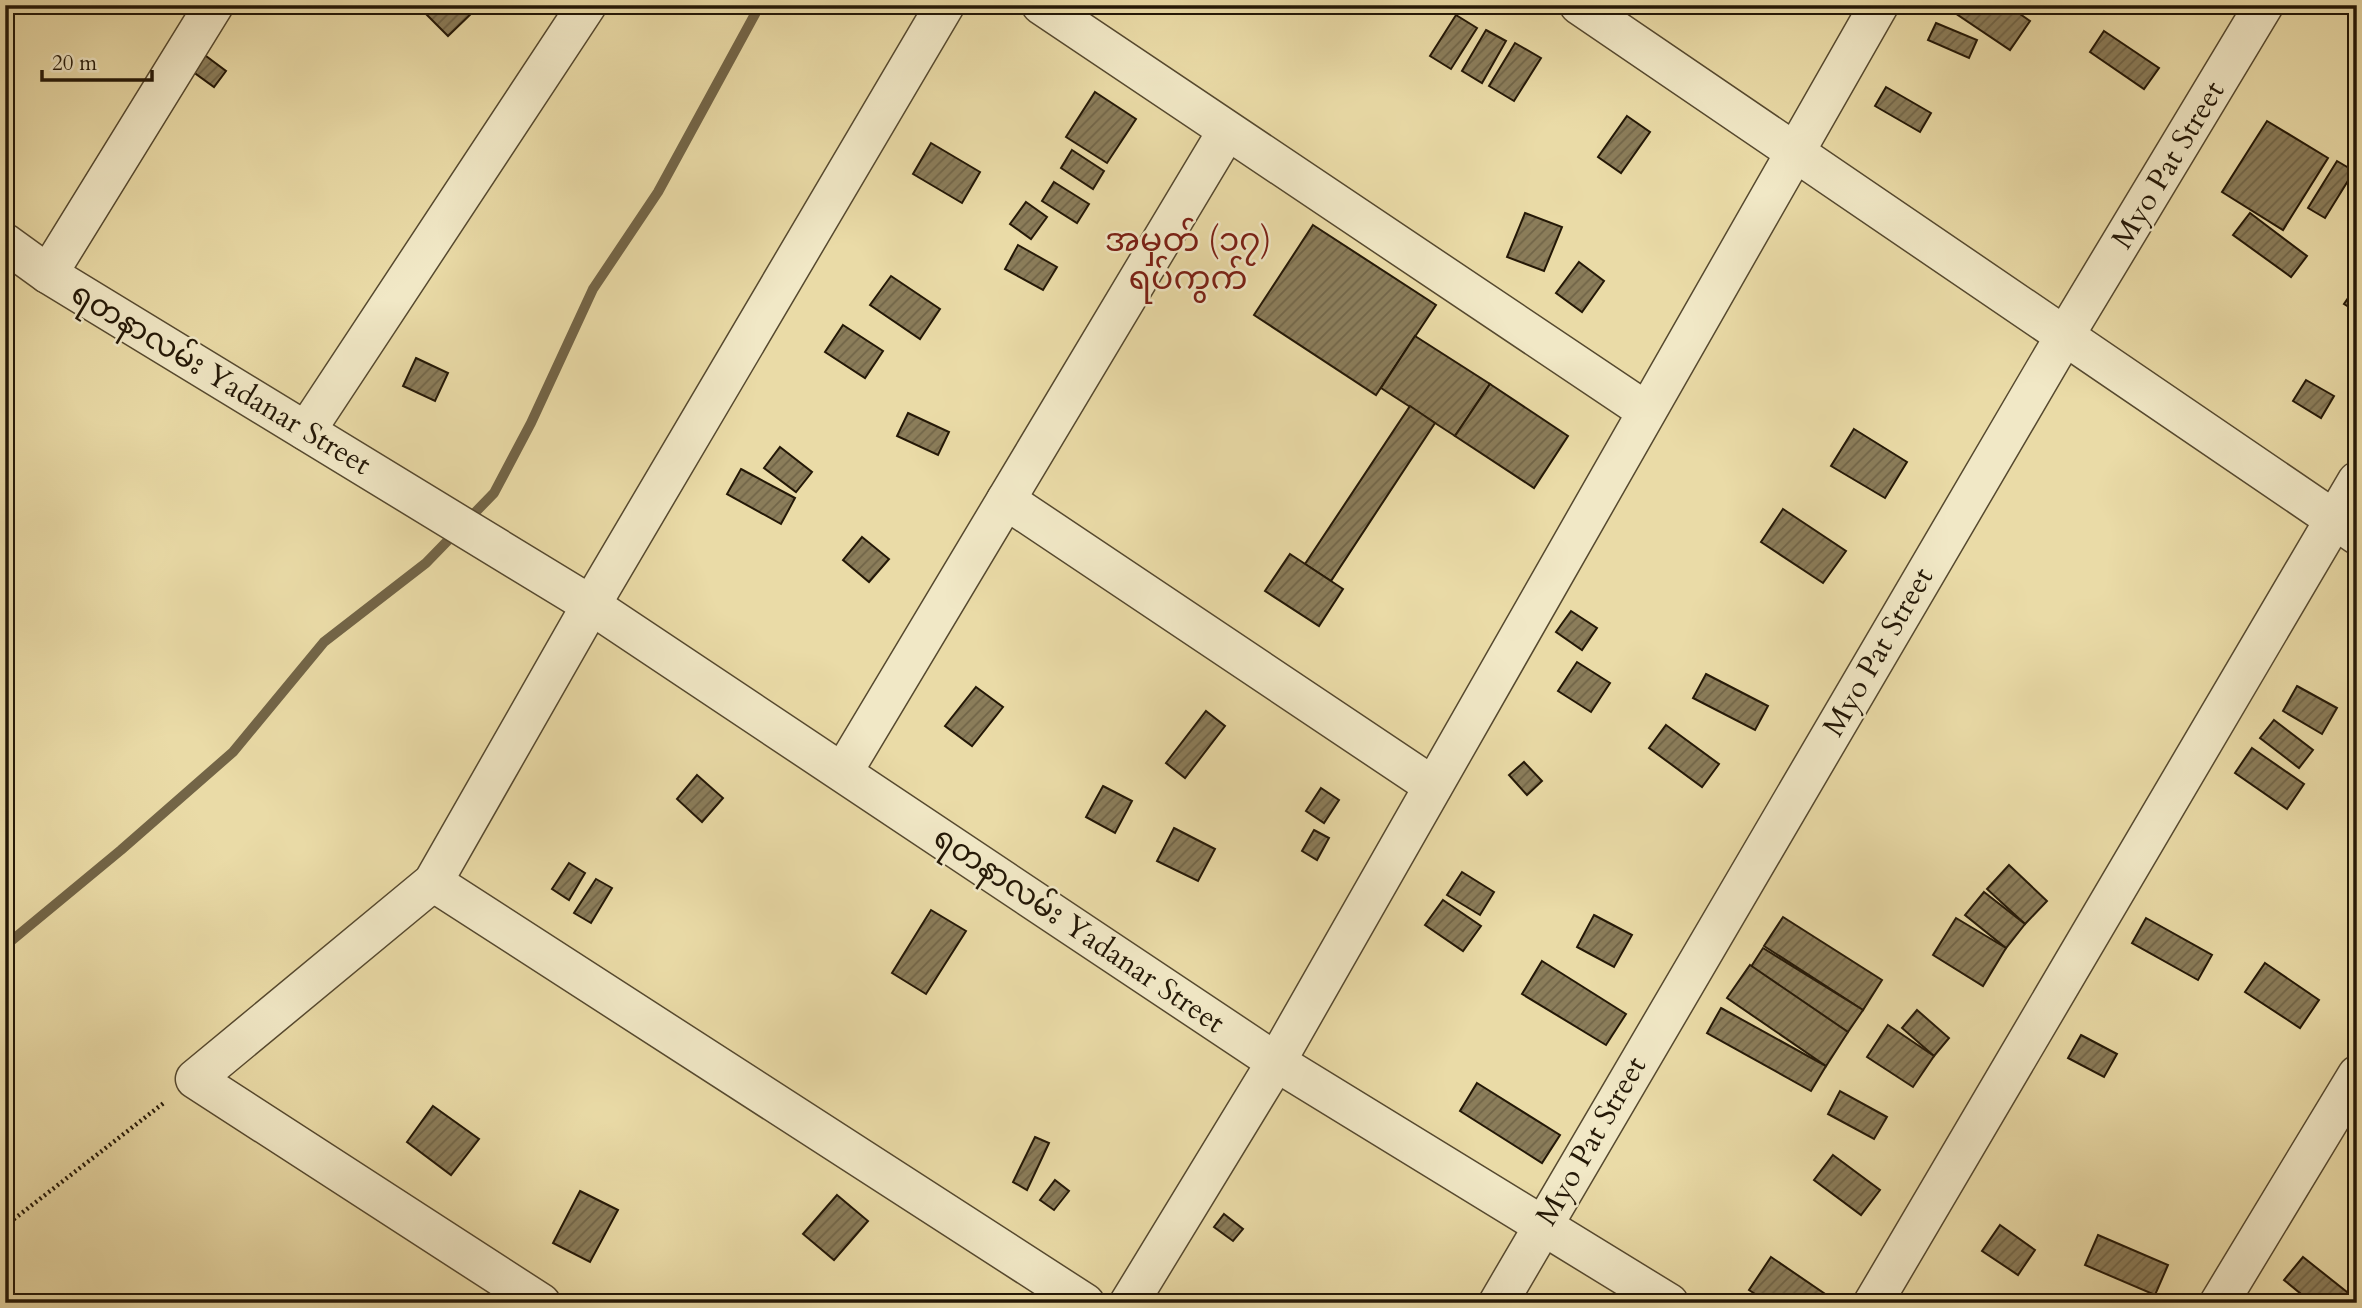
<svg xmlns="http://www.w3.org/2000/svg" width="2362" height="1308" font-family="Cardo,'Noto Sans Myanmar',serif">
<style>
.lines{fill:none;stroke-linecap:round;stroke-linejoin:round}
.stream{stroke:#736547;stroke-width:10}
.building{fill:url(#building-hatch);stroke:#241807;stroke-width:2}
.minor-casing{stroke:#56492f;stroke-width:41}
.path{stroke:#241807;stroke-width:4.5;stroke-dasharray:2 3.5;stroke-linecap:butt}
.minor{stroke:#f1e8c6;stroke-width:38}
.labels{text-anchor:middle;dominant-baseline:central;stroke-width:5;stroke-linejoin:round;paint-order:stroke}
.street-label{font-size:30px;fill:#241807;stroke:#f1e8c6}
.quarter-label{font-size:33px;fill:#7a1f14;stroke:#f1e8c6}
</style>
<defs>
<pattern id="building-hatch" width="6" height="6" patternUnits="userSpaceOnUse" patternTransform="scale(1.75)"><rect width="6" height="6" fill="#8b7d5a"/><path d="M-1 1l2-2M0 6l6-6M5 7l2-2" fill="none" stroke="#716548"/></pattern>
</defs>
<rect width="100%" height="100%" fill="#eadba7"/>
<filter id="stains"><feTurbulence type="fractalNoise" baseFrequency=".00286" numOctaves="4"/><feColorMatrix values="0 0 0 0 .2 0 0 0 0 .09 0 0 0 0 .02 0 0 0 .5 -.17"/></filter>
<radialGradient id="worn" r=".72"><stop offset=".6" stop-color="#630" stop-opacity="0"/><stop offset="1" stop-color="#630" stop-opacity=".3"/></radialGradient>
<g class="lines">
<path class="stream" d="M5,946L121,850L233,752L324,642L426,563L494,493L531,423L593,289L658,192L760,5"/>
</g>
<g class="building">
<path d="M428,5H470L475,10L448,36L422,10Z"/>
<path d="M1943,5H2007L2030,21L2010,50Z"/>
<path d="M1456,15L1477,28L1451,69L1430,56Z"/>
<path d="M1936,23L1977,40L1969,58L1928,40Z"/>
<path d="M1486,30L1506,41L1482,83L1462,71Z"/>
<path d="M2104,31L2159,68L2144,89L2090,52Z"/>
<path d="M1515,43L1541,58L1514,101L1489,86Z"/>
<path d="M198,50L226,71L214,87L185,66Z"/>
<path d="M5,70L13,81L5,86Z"/>
<path d="M1886,87L1931,113L1920,132L1875,106Z"/>
<path d="M1095,92L1136,119L1107,163L1066,137Z"/>
<path d="M1627,116L1650,132L1621,173L1598,157Z"/>
<path d="M2267,121L2328,158L2283,230L2222,192Z"/>
<path d="M931,143L980,172L962,203L913,174Z"/>
<path d="M1072,150L1104,171L1093,189L1061,168Z"/>
<path d="M2337,161L2354,171L2325,218L2308,208Z"/>
<path d="M1054,182L1089,204L1077,223L1042,201Z"/>
<path d="M1026,202L1047,217L1031,239L1010,224Z"/>
<path d="M1525,213L1562,227L1544,271L1507,257Z"/>
<path d="M2250,213L2307,256L2291,277L2233,235Z"/>
<path d="M1313,225L1436,305L1376,395L1254,315Z"/>
<path d="M1018,245L1057,267L1043,290L1005,269Z"/>
<path d="M1579,262L1604,281L1582,312L1556,293Z"/>
<path d="M891,276L940,309L920,339L870,305Z"/>
<path d="M2357,285V312L2344,304Z"/>
<path d="M843,325L883,351L865,378L825,352Z"/>
<path d="M1415,336L1490,384L1455,436L1381,388Z"/>
<path d="M416,358L448,373L435,401L403,386Z"/>
<path d="M2306,380L2334,396L2321,418L2293,401Z"/>
<path d="M1490,384L1568,436L1534,488L1455,436Z"/>
<path d="M1410,406L1435,423L1331,581L1305,564Z"/>
<path d="M908,413L949,432L938,455L897,436Z"/>
<path d="M1854,429L1907,462L1885,498L1831,466Z"/>
<path d="M780,447L812,472L796,492L764,468Z"/>
<path d="M741,469L795,498L781,524L727,494Z"/>
<path d="M1783,509L1846,551L1823,583L1761,542Z"/>
<path d="M862,537L889,559L869,582L843,560Z"/>
<path d="M1290,554L1343,589L1319,626L1265,591Z"/>
<path d="M1571,611L1597,628L1582,650L1556,632Z"/>
<path d="M1577,662L1610,683L1591,712L1558,691Z"/>
<path d="M1706,674L1768,706L1755,730L1693,698Z"/>
<path d="M2297,686L2337,708L2322,734L2283,711Z"/>
<path d="M976,687L1003,707L972,746L945,726Z"/>
<path d="M1206,711L1225,726L1185,778L1166,763Z"/>
<path d="M2274,720L2313,750L2299,768L2260,738Z"/>
<path d="M1666,725L1719,764L1702,787L1649,748Z"/>
<path d="M2252,748L2304,784L2287,809L2235,773Z"/>
<path d="M1524,762L1542,781L1527,795L1509,775Z"/>
<path d="M697,775L723,798L702,822L677,799Z"/>
<path d="M1103,786L1132,801L1115,833L1086,817Z"/>
<path d="M1321,788L1339,800L1324,823L1306,811Z"/>
<path d="M1174,828L1215,849L1198,881L1157,861Z"/>
<path d="M1314,830L1329,838L1317,860L1302,851Z"/>
<path d="M569,863L585,873L569,900L552,889Z"/>
<path d="M2009,865L2047,901L2025,924L1987,889Z"/>
<path d="M1462,872L1494,892L1480,915L1447,895Z"/>
<path d="M596,879L612,888L591,923L574,913Z"/>
<path d="M1984,892L2025,924L2006,948L1965,915Z"/>
<path d="M1443,900L1481,926L1463,951L1425,925Z"/>
<path d="M931,910L966,931L926,994L892,973Z"/>
<path d="M1594,915L1632,935L1614,967L1577,947Z"/>
<path d="M1783,917L1882,980L1863,1010L1764,946Z"/>
<path d="M1956,918L2006,948L1983,986L1933,955Z"/>
<path d="M2146,918L2212,955L2198,980L2132,943Z"/>
<path d="M1763,948L1863,1010L1848,1032L1749,970Z"/>
<path d="M1542,961L1626,1014L1606,1045L1522,994Z"/>
<path d="M2265,963L2319,1000L2300,1028L2245,992Z"/>
<path d="M1750,965L1848,1032L1826,1066L1727,998Z"/>
<path d="M1721,1008L1826,1066L1811,1091L1707,1033Z"/>
<path d="M1917,1010L1949,1038L1934,1056L1902,1028Z"/>
<path d="M1888,1025L1934,1056L1913,1087L1867,1057Z"/>
<path d="M2081,1035L2117,1054L2104,1077L2068,1058Z"/>
<path d="M1477,1083L1560,1135L1542,1163L1460,1111Z"/>
<path d="M1840,1091L1887,1117L1874,1139L1828,1114Z"/>
<path d="M433,1106L479,1139L451,1175L407,1142Z"/>
<path d="M1035,1137L1049,1143L1027,1190L1013,1182Z"/>
<path d="M1833,1155L1880,1190L1861,1215L1814,1180Z"/>
<path d="M1055,1180L1069,1191L1054,1210L1040,1200Z"/>
<path d="M580,1191L618,1210L590,1262L553,1243Z"/>
<path d="M837,1195L868,1221L834,1260L803,1234Z"/>
<path d="M1224,1214L1243,1229L1233,1241L1214,1227Z"/>
<path d="M2000,1225L2035,1250L2018,1275L1982,1251Z"/>
<path d="M2098,1235L2168,1265L2155,1295L2085,1265Z"/>
<path d="M1771,1257L1834,1300L1832,1303H1769L1749,1290Z"/>
<path d="M2303,1257L2357,1300V1303H2312L2284,1280Z"/>
</g>
<g class="lines">
<g class="minor-casing">
<g id="minor">
<path d="M1041,5L1646,411"/>
<path d="M1579,5L2357,535"/>
<path d="M5,243L48,274L591,605L1276,1062L1669,1303"/>
<path d="M48,274L214,5"/>
<path d="M306,431L587,5"/>
<path d="M1006,500L1433,786"/>
<path d="M843,772L1227,131"/>
<path d="M433,882L1085,1303"/>
<path d="M541,1303L195,1079L433,882L591,605L945,5"/>
<path d="M1129,1303L1276,1062L1879,5"/>
<path d="M1498,1303L2064,337L2264,5"/>
<path d="M1873,1303L2357,481"/>
<path d="M2219,1303L2357,1075"/>
</g>
</g>
<path class="path" d="M5,1226L165,1102"/>
<use href="#minor" class="minor"/>
</g>
<g class="labels">
<g class="street-label">
<text transform="translate(2168 165) rotate(-59)">Myo Pat Street</text>
<text transform="translate(221 379) rotate(31)">ရတနာလမ်း Yadanar Street</text>
<text transform="translate(1878 652) rotate(-60)">Myo Pat Street</text>
<text transform="translate(1079 930) rotate(34)">ရတနာလမ်း Yadanar Street</text>
<text transform="translate(1591 1141) rotate(-60)">Myo Pat Street</text>
</g>
<g class="quarter-label">
<text x="1188" y="240">အမှတ် (၁၇)<tspan x="1188" dy="38">ရပ်ကွက်</tspan></text>
</g>
</g>
<rect width="2362" height="1308" fill="none" stroke="#eadba7" stroke-width="28"/>
<rect x="7" y="7" width="2348" height="1294" fill="none" stroke="#241807" stroke-width="3.5"/>
<rect x="14" y="14" width="2334" height="1280" fill="none" stroke="#241807" stroke-width="2"/>
<path d="M42 70v10h110v-10" fill="none" stroke="#241807" stroke-width="3.5"/>
<text x="52" y="70" font-size="21" fill="#241807" stroke="#f1e8c6" stroke-width="5" paint-order="stroke">20 m</text>
<rect width="100%" height="100%" filter="url(#stains)"/>
<rect width="100%" height="100%" fill="url(#worn)"/>
</svg>
